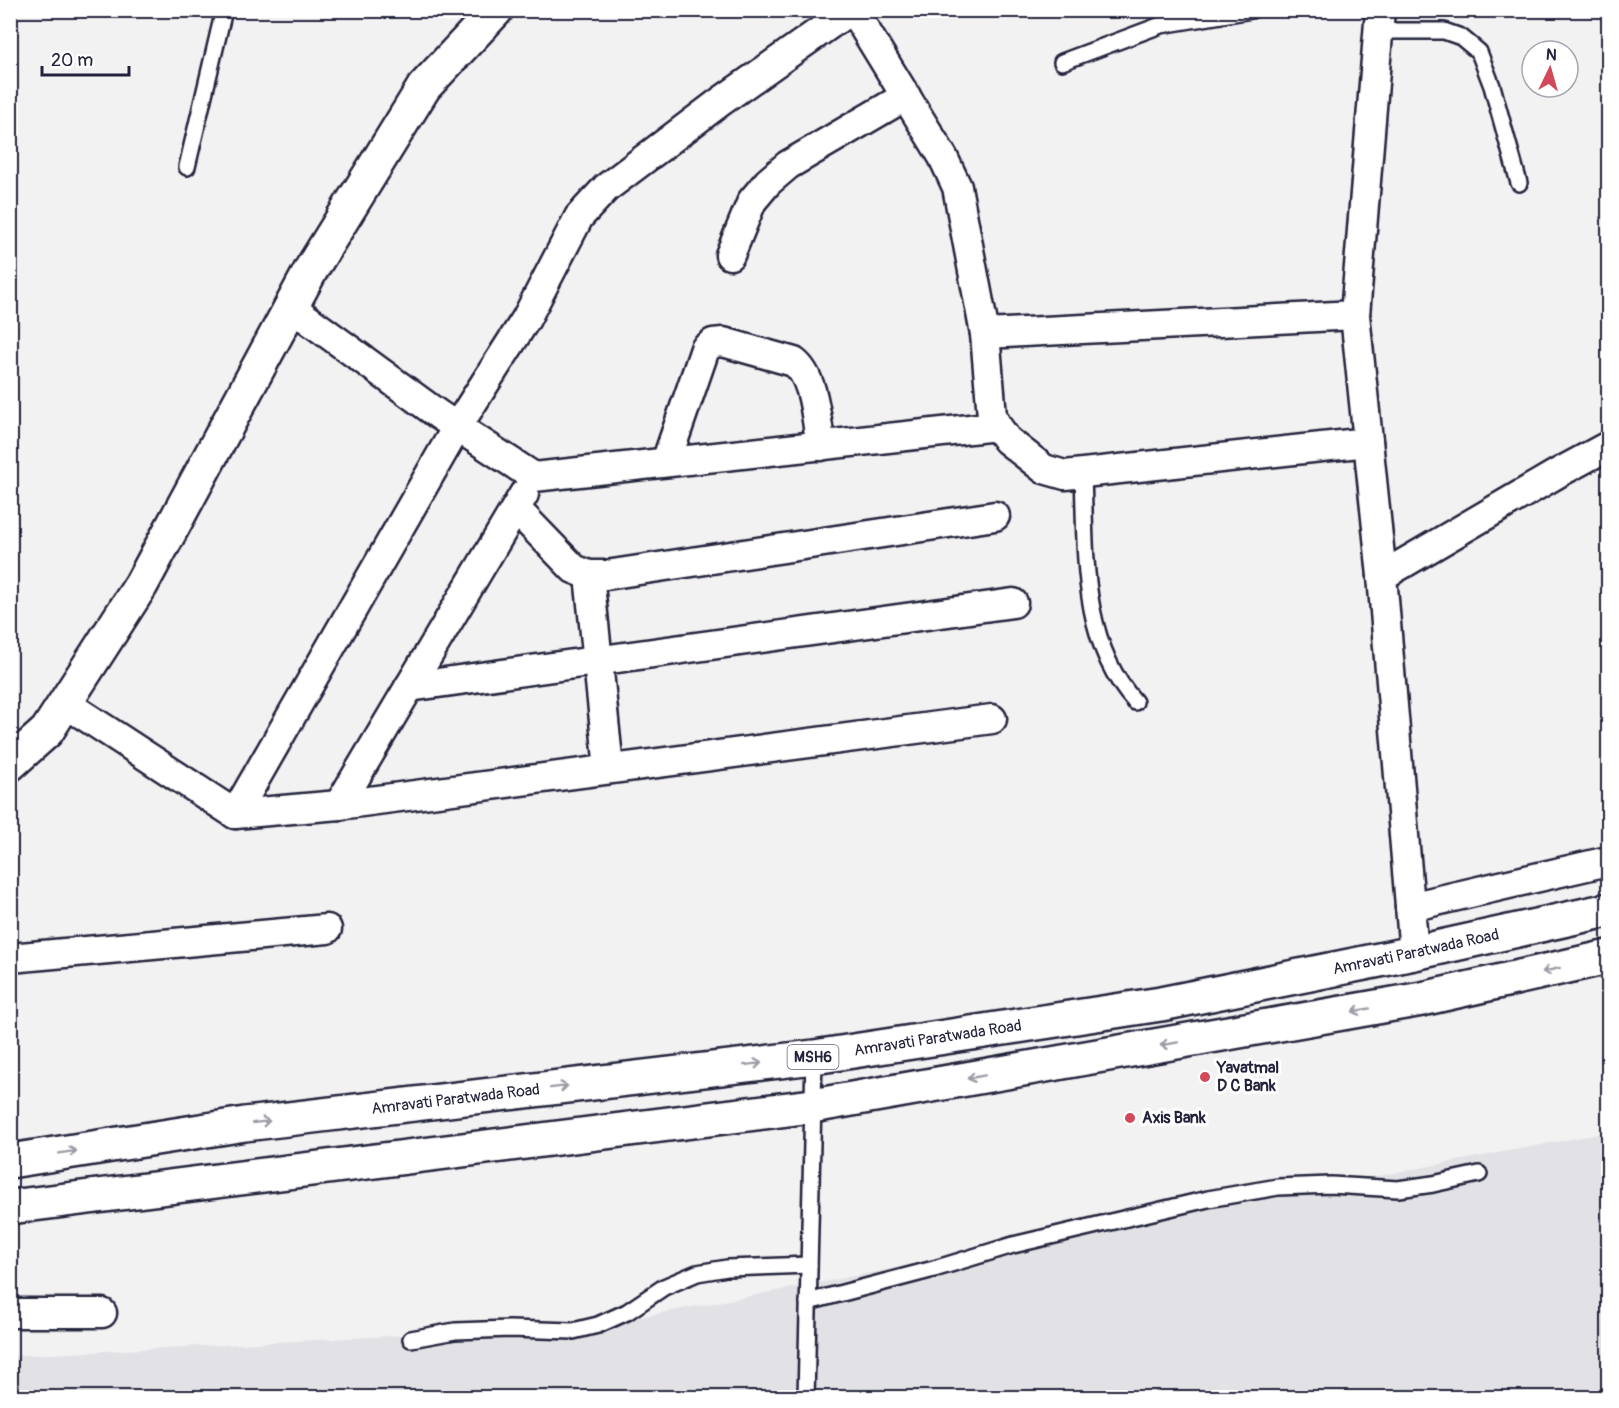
<svg xmlns="http://www.w3.org/2000/svg" width="1619" height="1408" font-family="Pangolin,sans-serif">
<style>
.built{fill:#e2e2e6}
.lines{fill:none;stroke-linecap:round;stroke-linejoin:round}
.lane-casing{stroke:#22223b;stroke-width:20}
.street-casing{stroke:#22223b;stroke-width:33}
.secondary-casing{stroke:#22223b;stroke-width:38}
.primary-casing{stroke:#22223b;stroke-width:38}
.lane{stroke:#fff;stroke-width:15}
.street{stroke:#fff;stroke-width:28}
.secondary{stroke:#fff;stroke-width:33}
.primary{stroke:#fff;stroke-width:33}
.oneway{stroke:#9c9ca7}
.poi-dot{fill:#d1495b;stroke:#fff;stroke-width:2}
.labels{text-anchor:middle;dominant-baseline:central;stroke-width:6;stroke-linejoin:round;paint-order:stroke}
.shield{fill:#fff;stroke:#646476;stroke-width:1.5}
.shield-label{font-size:15px;font-weight:bold;fill:#22223b}
.street-label{font-size:16px;fill:#22223b;stroke:#fff}
.poi-label{font-size:16px;font-weight:bold;fill:#22223b;stroke:#fff;text-anchor:start}
</style>
<rect width="100%" height="100%" fill="#f2f2f3"/>
<filter id="ink" filterUnits="userSpaceOnUse"><feTurbulence type="fractalNoise" baseFrequency=".0167" numOctaves="2"/><feDisplacementMap in="SourceGraphic" scale="12" xChannelSelector="R" yChannelSelector="G"/><feConvolveMatrix kernelMatrix="1 2 1 2 8 2 1 2 1" color-interpolation-filters="sRGB"/></filter>
<g filter="url(#ink)">
<path class="built" d="M1608,1132V1397L11,1398V1356L598,1325Z"/>
<g class="lines">
<g class="lane-casing">
<g id="lane">
<path d="M1378,31H1444L1461,37L1479,52L1492,86L1519,183"/>
<path d="M1062,62L1161,25L1252,10"/>
<path d="M187,167L224,10"/>
<path d="M1083,474C1086,551 1080,641 1135,702"/>
<path d="M808,1302L934,1269L1013,1245L1208,1199L1278,1187L1331,1185L1398,1189L1433,1184L1479,1174"/>
<path d="M411,1339L455,1331L510,1329L573,1331L598,1325L627,1312L664,1287L697,1273L727,1268L809,1265"/>
<path d="M806,1398L814,1057"/>
</g>
</g>
<g class="street-casing">
<g id="street">
<path d="M853,10L943,157L957,187L985,334L992,416L997,426L1007,440L1044,469L1065,475L1368,442"/>
<path d="M1380,10L1355,315L1382,576L1414,953"/>
<path d="M730,255L752,201L768,182L788,165L906,96"/>
<path d="M291,307L439,415L534,477L997,426"/>
<path d="M985,334L1355,315"/>
<path d="M666,462L705,349L713,343L723,342L794,362C815,378 816,420 821,446"/>
<path d="M516,509L574,569L589,575H606L995,516"/>
<path d="M589,575L609,769"/>
<path d="M1382,576L1558,473L1608,446"/>
<path d="M409,687L1013,603"/>
<path d="M65,703L235,814L339,805L992,719"/>
<path d="M339,805L524,494"/>
<path d="M235,814L457,427L526,319L579,217L606,188L720,102L850,10"/>
<path d="M1410,907L1608,861"/>
<path d="M10,958L327,929"/>
<path d="M10,1313H102"/>
</g>
</g>
<g class="secondary-casing">
<path id="secondary" d="M10,764L47,731L141,585L312,268L424,87L496,10"/>
</g>
<g class="primary-casing">
<g id="primary">
<path id="s1" d="M10,1161L245,1124L814,1057L1161,1004L1414,953L1608,910"/>
<path d="M10,1207L812,1106L1422,999L1608,957"/>
</g>
</g>
<use href="#lane" class="lane"/>
<use href="#street" class="street"/>
<use href="#secondary" class="secondary"/>
<use href="#primary" class="primary"/>
</g>
<defs><path id="oneway-shaft" d="M-6 0H5M1.5-3L5.5 0L1.5 3" fill="none" stroke-width="1.6" stroke-linecap="round" stroke-linejoin="round" transform="scale(1.5)"/></defs>
<g class="oneway">
<use href="#oneway-shaft" transform="translate(1551 970) rotate(167)"/>
<use href="#oneway-shaft" transform="translate(1361 1010) rotate(170)"/>
<use href="#oneway-shaft" transform="translate(1169 1044) rotate(170)"/>
<use href="#oneway-shaft" transform="translate(753 1064) rotate(-7)"/>
<use href="#oneway-shaft" transform="translate(976 1077) rotate(170)"/>
<use href="#oneway-shaft" transform="translate(559 1087) rotate(-7)"/>
<use href="#oneway-shaft" transform="translate(261 1122) rotate(-7)"/>
<use href="#oneway-shaft" transform="translate(68 1152) rotate(-9)"/>
</g>
</g>
<g class="poi-dot">
<circle cx="1205" cy="1077" r="6"/>
<circle cx="1130" cy="1118" r="6"/>
</g>
<g class="labels">
<rect class="shield" x="787.5" y="1045" width="51" height="24" rx="4.5"/>
<g class="shield-label">
<text x="813" y="1057">MSH6</text>
</g>
<g class="street-label">
<text stroke="none"><textPath href="#s1" startOffset="1422">Amravati Paratwada Road</textPath></text>
<text stroke="none"><textPath href="#s1" startOffset="936">Amravati Paratwada Road</textPath></text>
<text stroke="none"><textPath href="#s1" startOffset="450">Amravati Paratwada Road</textPath></text>
</g>
<g class="poi-label">
<text x="1217" y="1068">Yavatmal<tspan x="1217" dy="18">D C Bank</tspan></text>
<text x="1142" y="1118">Axis Bank</text>
</g>
</g>
<rect width="1619" height="1408" fill="none" stroke="#fff" stroke-width="36"/>
<rect x="18" y="18" width="1583" height="1372" fill="none" stroke="#22223b" stroke-width="2" filter="url(#ink)"/>
<g transform="translate(1550 69) rotate(5)"><circle r="28" fill="#ffffff" stroke="#a7a7b1" stroke-width="1.5"/>
<path d="M0-4.5L10 22L0 15L-10 22Z" fill="#d1495b"/>
<text y="-9" font-size="16" font-weight="bold" text-anchor="middle" fill="#22223b">N</text>
</g>
<path d="M42 66v9h87v-9" fill="none" stroke="#22223b" stroke-width="3"/>
<text x="51" y="66" font-size="18" fill="#22223b" stroke="#ffffff" stroke-width="4.5" paint-order="stroke">20 m</text>
</svg>
